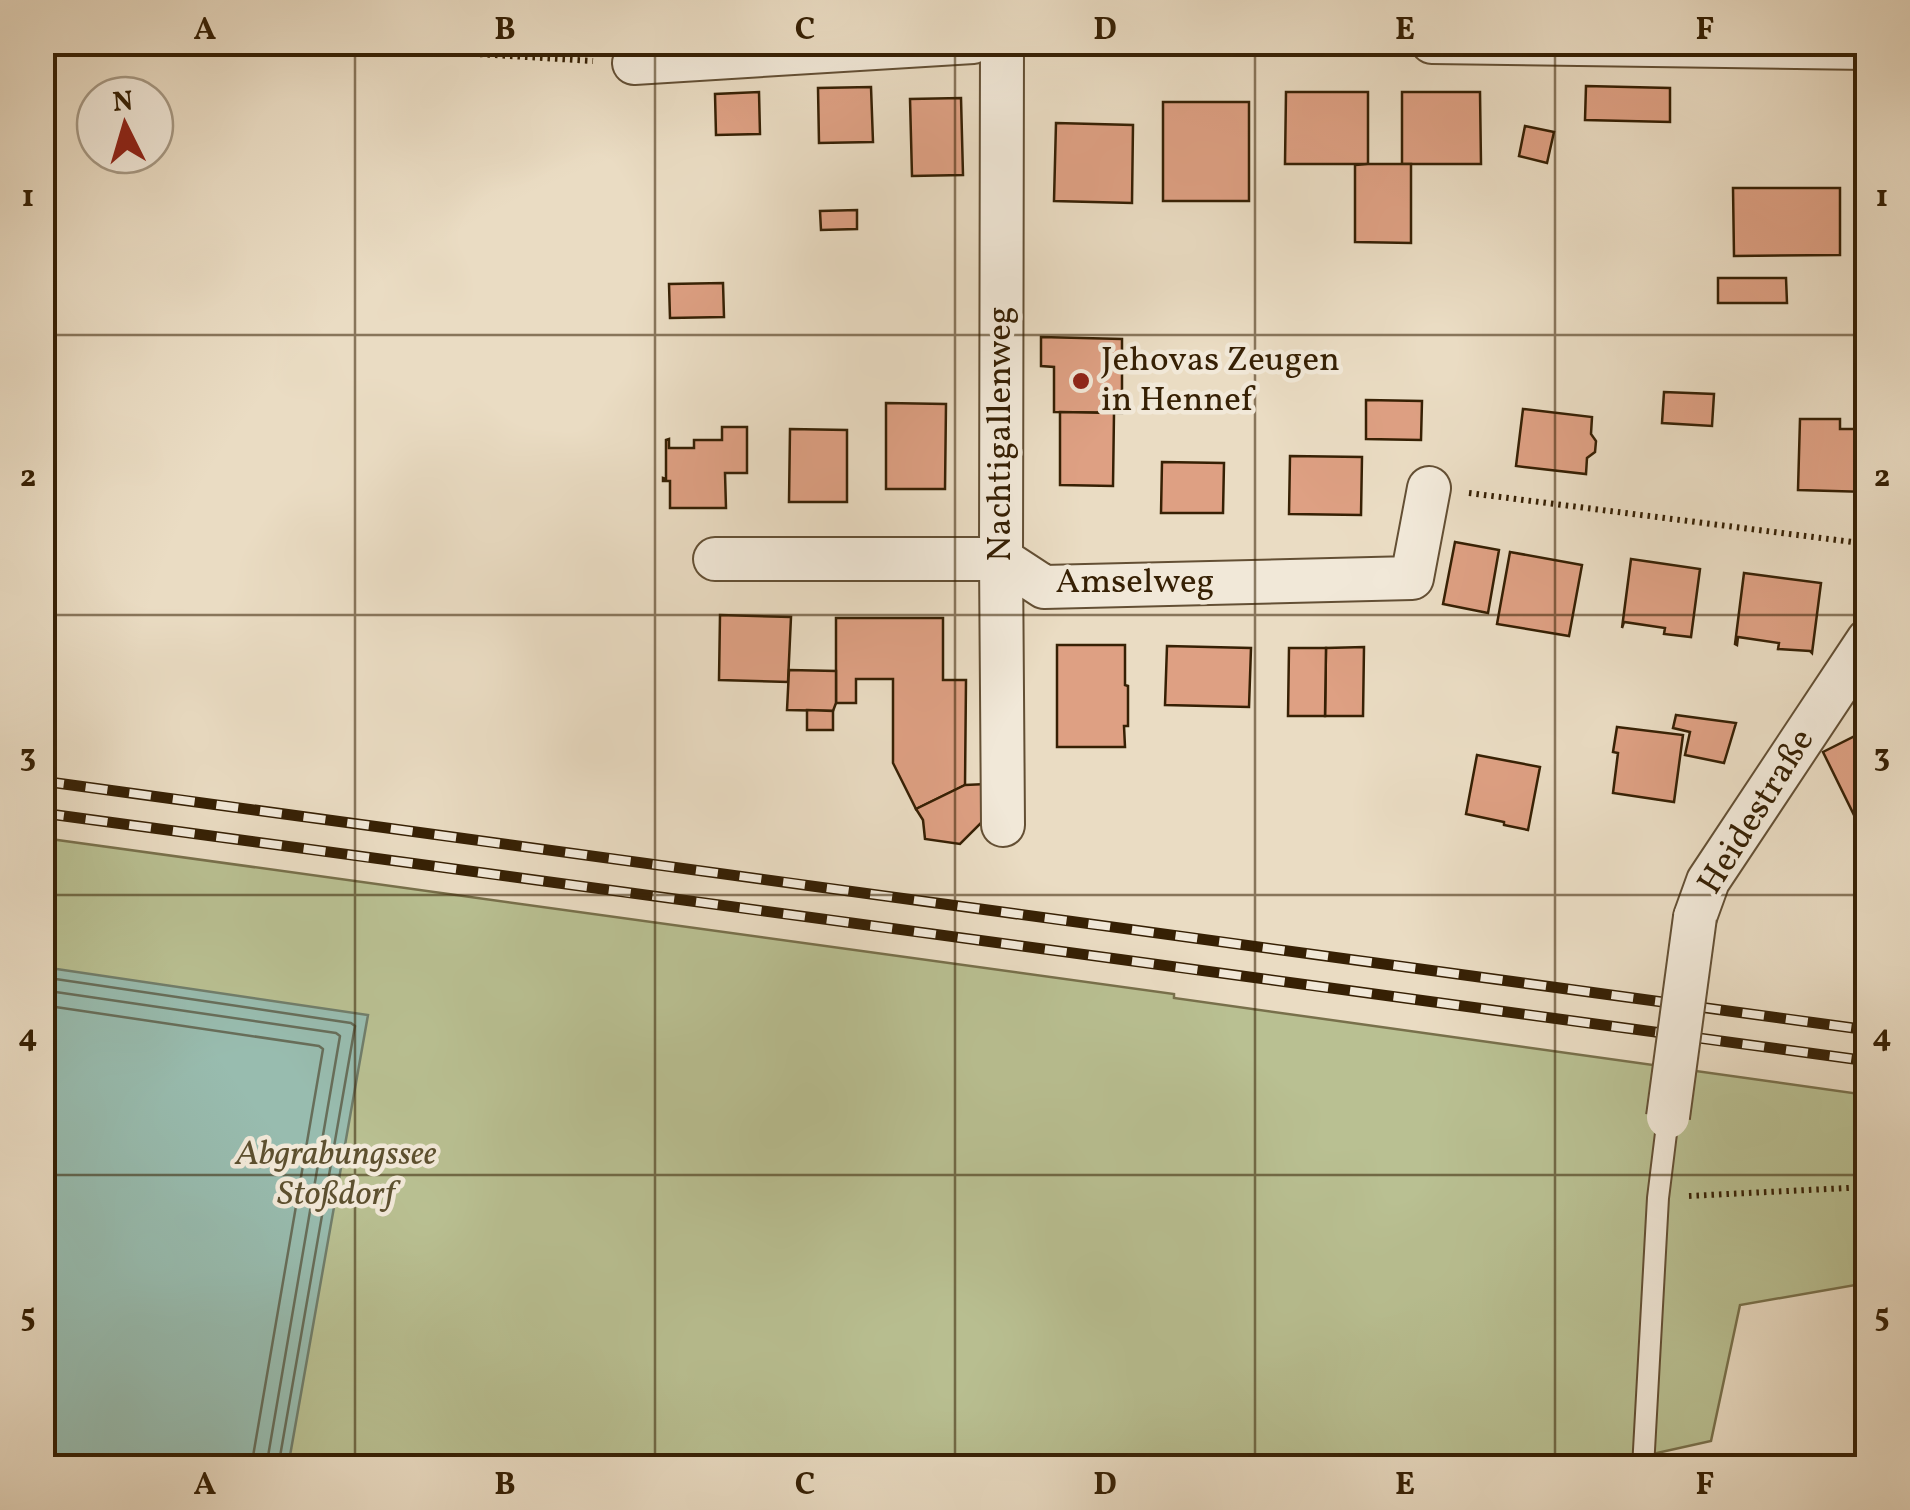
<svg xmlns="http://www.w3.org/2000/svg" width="1910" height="1510" font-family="Vollkorn,serif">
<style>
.green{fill:#b9c092;stroke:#78704b;stroke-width:2.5}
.water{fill:#98bcaf;stroke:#717e6b;stroke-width:2.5}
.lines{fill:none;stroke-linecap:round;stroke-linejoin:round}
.shore{stroke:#676e5a;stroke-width:2.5}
.building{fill:#dea083;stroke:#362004;stroke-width:2.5}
.service-casing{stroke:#634f34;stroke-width:24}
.minor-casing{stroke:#634f34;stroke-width:46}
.path{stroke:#362004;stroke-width:6;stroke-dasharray:2.5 5;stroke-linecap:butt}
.service{stroke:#f1e8d8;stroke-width:20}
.minor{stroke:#f1e8d8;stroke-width:42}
.rail-casing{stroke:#362004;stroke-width:11}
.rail{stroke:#f1e8d8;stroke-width:8;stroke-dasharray:22;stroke-linecap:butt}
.minor-bridge-casing{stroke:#634f34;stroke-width:46;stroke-linecap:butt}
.minor-bridge{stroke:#f1e8d8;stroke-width:42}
.grid{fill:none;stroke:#362004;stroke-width:2.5;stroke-opacity:0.55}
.poi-dot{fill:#8f2418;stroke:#f1e8d8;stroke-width:4}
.labels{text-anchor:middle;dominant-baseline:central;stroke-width:9;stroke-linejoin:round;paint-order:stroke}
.poi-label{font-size:35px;fill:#362004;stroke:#f1e8d8;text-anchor:start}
.street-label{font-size:35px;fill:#362004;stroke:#f1e8d8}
.park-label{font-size:35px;font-style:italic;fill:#5d502f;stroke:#f1e8d8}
.neatline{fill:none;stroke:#362004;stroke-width:4}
.grid-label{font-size:32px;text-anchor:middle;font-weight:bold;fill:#362004}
</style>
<rect width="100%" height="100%" fill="#eadcc3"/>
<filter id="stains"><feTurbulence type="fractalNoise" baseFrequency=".002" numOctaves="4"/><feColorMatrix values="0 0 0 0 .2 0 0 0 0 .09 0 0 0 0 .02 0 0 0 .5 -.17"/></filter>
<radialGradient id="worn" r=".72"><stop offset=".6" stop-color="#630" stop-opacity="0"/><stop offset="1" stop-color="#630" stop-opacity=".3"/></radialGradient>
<path class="green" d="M43,838L1174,994V998L1867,1095V1283L1740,1305L1711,1441L1594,1467L43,1468Z"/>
<path class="water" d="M43,967L368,1015L288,1467H43Z"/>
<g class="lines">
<g class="shore">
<path d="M42,977L351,1023L355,1026L278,1468"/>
<path d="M42,990L336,1033L340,1036L266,1468"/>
<path d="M42,1005L319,1046L323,1049L251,1468"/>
</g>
</g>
<g class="building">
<path d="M1586,86L1670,88V122L1585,120Z"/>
<path d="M871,87L873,142L819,143L818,88Z"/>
<path d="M759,92L760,134L716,135L715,94Z"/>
<path d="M1286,92H1368V164H1285Z"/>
<path d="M1402,92H1480L1481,164H1402Z"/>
<path d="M961,98L963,175L912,176L910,99Z"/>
<rect x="1163" y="102" width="86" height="99"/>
<path d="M1056,123L1133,125L1132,203L1054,201Z"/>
<path d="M1525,126L1554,132L1547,163L1519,156Z"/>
<path d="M1368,164H1411V243L1355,242V165Z"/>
<path d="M1733,188H1840V255L1734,256Z"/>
<path d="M857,210V229L821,230L820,211Z"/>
<path d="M1718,278H1786L1787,303H1718Z"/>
<path d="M723,283L724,317L670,318L669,284Z"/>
<path d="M1863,304H1868V373H1862Z"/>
<path d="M1041,337L1122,339V413L1054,412V367L1041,366Z"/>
<path d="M1664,392L1714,394L1712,426L1662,423Z"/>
<path d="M1366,400L1422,401L1421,440L1366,439Z"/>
<path d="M886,403L946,404L945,489H886Z"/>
<path d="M1523,409L1592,417L1591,434L1596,441L1595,452L1587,458L1586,474L1516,466Z"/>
<path d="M1060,412L1114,413L1113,486L1060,485Z"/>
<path d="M1800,419H1840V429H1868V492L1798,490Z"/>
<path d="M722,427H747V473H725L726,508H670V481H663V478L666,479V440L669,439V448H694V440H722Z"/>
<path d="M790,429L847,430V502H789Z"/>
<path d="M1290,456L1362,457L1361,515L1289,514Z"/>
<path d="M1162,462L1224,463L1223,513H1161Z"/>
<path d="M1455,542L1499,550L1488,613L1443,604Z"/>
<path d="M1510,552L1582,565L1569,636L1497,624Z"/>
<path d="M1631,559L1700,569L1691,637L1664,634L1665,628L1624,622L1622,628Z"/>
<path d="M1744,573L1821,583L1812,653L1810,651L1778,649L1779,643L1738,637L1737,645L1735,644Z"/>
<path d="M720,615L791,617L788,682L719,680Z"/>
<path d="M836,618H943V680H966L965,785L916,809L893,763V679H856V703H836Z"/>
<path d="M1057,645H1125V685L1128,686V726H1124L1125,747H1057Z"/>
<path d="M1167,646L1251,648L1249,707L1165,705Z"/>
<path d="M1364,647L1363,716H1325L1326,648Z"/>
<path d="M1289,648H1326L1325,716H1288Z"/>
<path d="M789,670L836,671V703L833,711L787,710Z"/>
<path d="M807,710L833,711V730H807Z"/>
<path d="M1676,715L1736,723L1724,763L1685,755L1690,732L1673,728Z"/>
<path d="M1617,727L1683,735L1674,802L1613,793L1618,753L1613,752Z"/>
<path d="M1855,736L1868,761V811L1855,817L1823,752Z"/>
<path d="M1477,755L1540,767L1528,830L1504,825V822L1466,814Z"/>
<path d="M986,784V818L960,844L925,839L923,820L916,809L965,785Z"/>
</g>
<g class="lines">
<g class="service-casing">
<path id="service" d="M1643,1468L1658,1198L1668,1117"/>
</g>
<g class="minor-casing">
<g id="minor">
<path d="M1002,42L1001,559L1003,825"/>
<path d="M1432,42L1868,48"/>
<path d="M634,63L973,42"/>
<path d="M715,559H1001L1044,587L1412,578L1429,488"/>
<path d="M1695,917L1708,881L1868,640"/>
</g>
</g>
<g class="path">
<path d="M278,42L593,61"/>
<path d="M1469,493L1868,544"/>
<path d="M1689,1196L1868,1187"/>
</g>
<use href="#service" class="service"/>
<use href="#minor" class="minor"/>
<g class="rail-casing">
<g id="rail">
<path d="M42,781L1868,1030"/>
<path d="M42,813L1868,1061"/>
</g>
</g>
<use href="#rail" class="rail"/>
<g class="minor-bridge-casing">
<path id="minor-bridge" d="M1668,1117L1695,917"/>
</g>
<use href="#minor-bridge" class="minor-bridge"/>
</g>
<path class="grid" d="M355,42V1468M655,42V1468M955,42V1468M1255,42V1468M1555,42V1468M42,335H1868M42,615H1868M42,895H1868M42,1175H1868"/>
<circle class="poi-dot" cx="1081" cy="381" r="10"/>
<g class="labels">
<g class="poi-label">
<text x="1101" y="361">Jehovas Zeugen<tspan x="1101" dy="40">in Hennef</tspan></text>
</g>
<g class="street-label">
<text transform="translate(1001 434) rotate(-90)">Nachtigallenweg</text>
<text x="1135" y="583">Amselweg</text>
<text transform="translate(1757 812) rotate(-58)">Heidestraße</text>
</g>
<g class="park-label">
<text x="336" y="1155">Abgrabungssee<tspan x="336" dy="40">Stoßdorf</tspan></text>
</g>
</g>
<rect width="1910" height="1510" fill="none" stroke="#eadcc3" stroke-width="110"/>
<g transform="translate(125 125) rotate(355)"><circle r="48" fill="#f1e8d8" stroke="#a69883" stroke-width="2.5"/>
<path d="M0-8L18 38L0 25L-18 38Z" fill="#8f2418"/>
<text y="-15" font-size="28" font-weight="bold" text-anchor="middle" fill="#362004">N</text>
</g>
<rect x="55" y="55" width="1800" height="1400" class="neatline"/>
<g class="grid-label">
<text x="205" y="39">A</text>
<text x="505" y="39">B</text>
<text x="805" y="39">C</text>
<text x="1105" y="39">D</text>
<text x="1405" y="39">E</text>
<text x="1705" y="39">F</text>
<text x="28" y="206">1</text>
<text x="1882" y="206">1</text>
<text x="28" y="486">2</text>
<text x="1882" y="486">2</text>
<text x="28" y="766">3</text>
<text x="1882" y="766">3</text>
<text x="28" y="1046">4</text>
<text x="1882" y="1046">4</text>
<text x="28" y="1326">5</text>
<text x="1882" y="1326">5</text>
<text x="205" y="1494">A</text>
<text x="505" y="1494">B</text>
<text x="805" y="1494">C</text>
<text x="1105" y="1494">D</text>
<text x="1405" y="1494">E</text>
<text x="1705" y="1494">F</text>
</g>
<rect width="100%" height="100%" filter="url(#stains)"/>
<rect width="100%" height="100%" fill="url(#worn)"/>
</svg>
